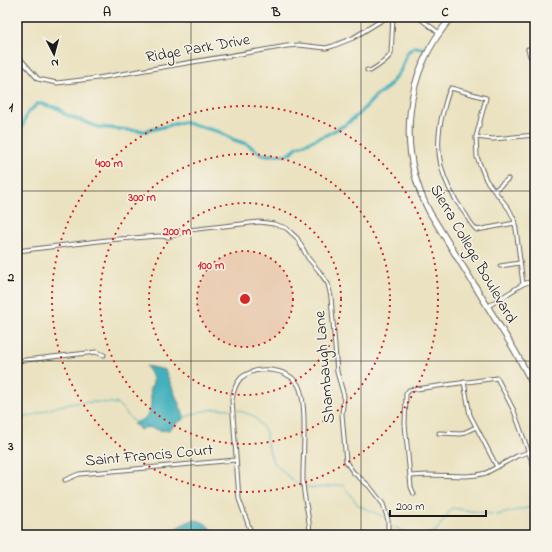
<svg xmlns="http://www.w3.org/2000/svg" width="552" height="552" font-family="'Indie Flower',sans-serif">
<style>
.water{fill:#42b1bd;stroke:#2f666c}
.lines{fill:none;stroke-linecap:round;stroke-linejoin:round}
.stream{stroke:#42b1bd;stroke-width:1}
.canal{stroke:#42b1bd;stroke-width:3.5}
.minor-casing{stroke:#646155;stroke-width:5}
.primary-casing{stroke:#646155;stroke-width:7}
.minor{stroke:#fff;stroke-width:3}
.primary{stroke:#fff;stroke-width:5}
.grid{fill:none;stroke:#1c1c1c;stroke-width:1;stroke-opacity:0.55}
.ring{fill:none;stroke:#d62828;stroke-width:2;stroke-dasharray:2 4}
.labels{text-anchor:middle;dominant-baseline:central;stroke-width:3;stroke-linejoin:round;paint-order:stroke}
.street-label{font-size:16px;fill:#1c1c1c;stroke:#f7f3e8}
.centre{fill:#d62828;stroke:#f7f3e8;stroke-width:2}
.ring-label{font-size:12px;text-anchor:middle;font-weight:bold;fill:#d62828;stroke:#f7f3e8;stroke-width:3;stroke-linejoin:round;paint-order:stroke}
.neatline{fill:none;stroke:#1c1c1c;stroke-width:1.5}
.grid-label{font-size:13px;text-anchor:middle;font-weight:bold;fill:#1c1c1c}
</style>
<rect width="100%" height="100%" fill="#f7f3e8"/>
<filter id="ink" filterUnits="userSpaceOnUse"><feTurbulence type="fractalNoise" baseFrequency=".025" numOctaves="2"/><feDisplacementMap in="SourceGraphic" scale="8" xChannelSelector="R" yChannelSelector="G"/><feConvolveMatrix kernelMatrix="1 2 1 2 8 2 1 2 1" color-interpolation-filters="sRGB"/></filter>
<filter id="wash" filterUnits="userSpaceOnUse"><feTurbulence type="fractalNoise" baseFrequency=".012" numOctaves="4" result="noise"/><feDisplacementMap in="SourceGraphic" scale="16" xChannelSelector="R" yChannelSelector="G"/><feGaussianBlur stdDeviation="0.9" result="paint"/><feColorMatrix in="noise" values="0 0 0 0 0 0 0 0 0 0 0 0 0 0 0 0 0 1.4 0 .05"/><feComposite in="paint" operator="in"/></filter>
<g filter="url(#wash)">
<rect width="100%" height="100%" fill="#eae2c0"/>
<g class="water">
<path d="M146,366L165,370L184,416V419C178,421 174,428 168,430C158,433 149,423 140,430L137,426L133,424C153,418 152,406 150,388C157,381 151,373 146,366Z"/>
<path d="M192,520C204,520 209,526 215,535H172L176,528Z"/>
</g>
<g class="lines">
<g class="stream">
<path d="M238,410L254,416L266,432V439L272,460L275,464L298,485"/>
<path d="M184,418C198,411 213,408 230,409"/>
<path d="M17,420C29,417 41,412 53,408C74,401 96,401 118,404L133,421L136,422L142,420"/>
<path d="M307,487L316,488L343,485L358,505L384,517"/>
<path d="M394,527L412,535"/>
<path d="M427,535L436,531L452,508L497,515L535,506"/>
</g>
<path class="canal" d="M17,137L23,125L27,114L37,104H42L60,109L64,114L98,127L128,130L146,131L183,122L187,123L220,132L234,140L247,144L258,152L264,155H285L291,153L297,147L326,135L345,125L359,114L376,96L388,87L401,70L407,53L414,47L425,49"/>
</g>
</g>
<g filter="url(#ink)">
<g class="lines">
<g class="minor-casing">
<g id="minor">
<path d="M418,17L439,33"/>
<path d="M528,49L530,56L535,64"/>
<path d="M17,55L38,79L57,83L98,78L287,46L299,45L326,48L333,46L353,38L387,17"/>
<path d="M367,70L370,71C377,67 386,61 391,54L393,17"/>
<path d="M476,137L493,139L535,135"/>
<path d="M494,191L508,179"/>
<path d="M515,223L477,230C472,226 469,220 466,215C440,181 432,150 444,108C446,102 447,94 451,88L486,98L476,137L477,157L486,180L509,209L514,219L516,229L523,284"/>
<path d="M17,251L107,240L159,236L169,237L189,230L259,222L274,224L286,228L297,238L308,258L319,271L328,284L331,297L337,372L344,396L342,414L346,462L353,472L369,486L383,504L388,520V535"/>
<path d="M500,266L520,263"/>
<path d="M487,307L523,284L535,280"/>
<path d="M17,361L96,352L104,355"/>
<path d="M464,382L470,415L497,467"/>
<path d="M439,433L461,434L476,427"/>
<path d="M410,476L428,475L466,476L477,475L486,473L517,456L535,450"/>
<path d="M65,480L79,474L236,460"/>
<path d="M414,494L411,487L405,424L406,394L409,390L497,378L514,411L535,470"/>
<path d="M252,535L239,499L232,400C233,393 236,383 241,378C256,365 286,368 297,383C309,400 302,460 303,483C304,501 310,517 310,535"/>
</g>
</g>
<g class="primary-casing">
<path id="primary" d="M452,17C404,71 396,150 430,213L515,351L535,388"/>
</g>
<use href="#minor" class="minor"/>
<use href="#primary" class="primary"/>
</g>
</g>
<path class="grid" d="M191,17V535M361,17V535M17,191H535M17,361H535"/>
<circle cx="245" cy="299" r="48" fill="#d62828" fill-opacity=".12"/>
<g class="ring">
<circle cx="245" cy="299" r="48"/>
<circle cx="245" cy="299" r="96"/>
<circle cx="245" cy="299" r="145"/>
<circle cx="245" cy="299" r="193"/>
</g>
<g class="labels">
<g class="street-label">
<text transform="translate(198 49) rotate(-10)">Ridge Park Drive</text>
<text transform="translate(473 254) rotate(60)">Sierra College Boulevard</text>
<text transform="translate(325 367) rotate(-95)">Shambaugh Lane</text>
<text transform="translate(149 456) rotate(-5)">Saint Francis Court</text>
</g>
</g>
<circle cx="245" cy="299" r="6" class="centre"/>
<g class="ring-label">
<text x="109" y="167">400 m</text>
<text x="142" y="201">300 m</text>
<text x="177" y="235">200 m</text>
<text x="211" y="269">100 m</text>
</g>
<rect width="552" height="552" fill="none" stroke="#f7f3e8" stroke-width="44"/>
<g transform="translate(54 54) rotate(174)" stroke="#f7f3e8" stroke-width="3" paint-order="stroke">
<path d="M0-3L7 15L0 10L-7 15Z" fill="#1c1c1c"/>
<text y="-6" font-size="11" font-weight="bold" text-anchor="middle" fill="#1c1c1c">N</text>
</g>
<path d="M390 510v6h96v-6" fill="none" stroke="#1c1c1c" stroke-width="2"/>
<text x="396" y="510" font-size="12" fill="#1c1c1c" stroke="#f7f3e8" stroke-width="3" paint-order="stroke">200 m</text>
<rect x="22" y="22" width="508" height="508" class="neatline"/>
<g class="grid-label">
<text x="107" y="16">A</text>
<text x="276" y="16">B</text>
<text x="445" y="16">C</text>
<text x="11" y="111">1</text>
<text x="11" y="281">2</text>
<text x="11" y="450">3</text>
</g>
</svg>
